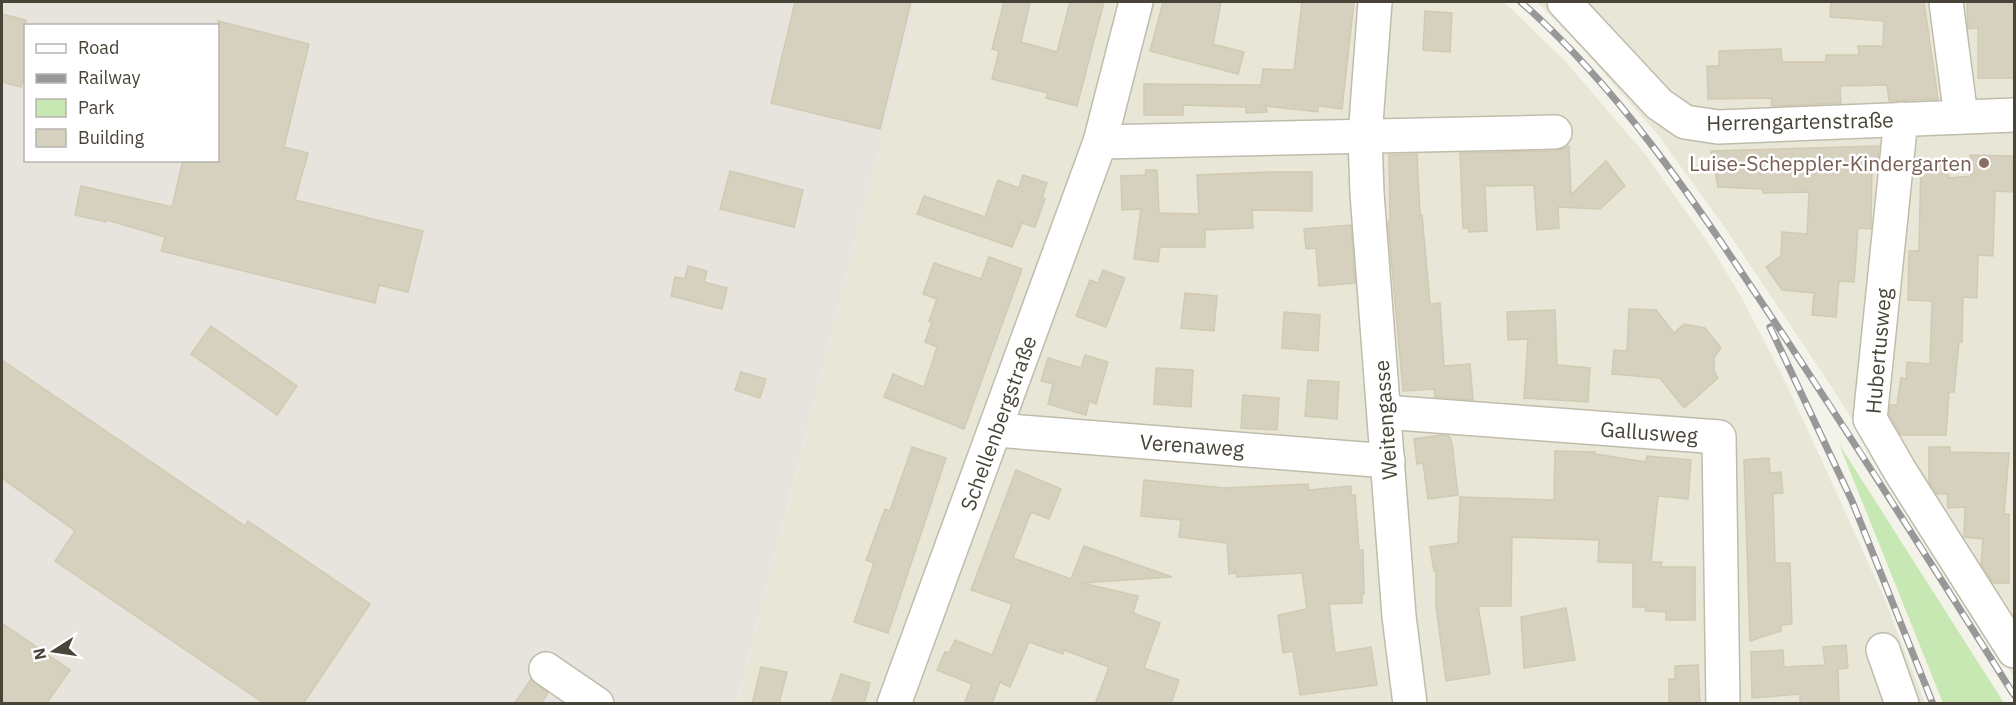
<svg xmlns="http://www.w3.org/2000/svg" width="2016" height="705" font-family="'IBM Plex Sans',sans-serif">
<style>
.residential{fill:#e8e6d7}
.industrial{fill:#e7e4de;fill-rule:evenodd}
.green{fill:#c7e8b3}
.parking{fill:#e6e5e1}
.building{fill:#d6d1bf;stroke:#d1cab2;stroke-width:1.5}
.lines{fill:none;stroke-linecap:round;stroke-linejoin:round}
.minor-casing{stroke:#c0bcac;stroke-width:36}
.minor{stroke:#fff;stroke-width:33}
.rail-casing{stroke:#989898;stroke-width:7}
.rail{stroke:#fff;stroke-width:4.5;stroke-dasharray:14;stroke-linecap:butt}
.education-dot{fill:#8d6e63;stroke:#fff;stroke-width:2}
.labels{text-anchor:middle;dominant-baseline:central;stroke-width:5;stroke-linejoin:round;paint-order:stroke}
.street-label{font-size:21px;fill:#484437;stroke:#fff}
.education-label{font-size:21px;fill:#785e54;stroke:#fff;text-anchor:end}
</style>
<rect width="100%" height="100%" fill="#f4f3e9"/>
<g class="residential">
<path d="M917,2H1504L1566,62L1645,154L1709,244L1739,293L1782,375L1822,461L1885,600L1925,703L737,704Z"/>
<path d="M1537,2H2014V677L1831,386L1728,232L1658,135L1581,47Z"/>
</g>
<path class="industrial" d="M2,2H917L737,703H2ZM26,26H218V160H26Z"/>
<path class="green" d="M1839,444L2004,703H1943Z"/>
<path class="parking" d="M550,691L568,704H541Z"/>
<g class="building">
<path d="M795,2H911L880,129L771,103Z"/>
<path d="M1004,2H1030L1021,42L1057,52L1070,2H1104L1077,106L1046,98L1048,93L992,79L999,51L992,49Z"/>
<path d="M1163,2H1221L1213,44L1244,52L1238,74L1150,51Z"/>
<path d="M1302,2H1354L1342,109L1318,106V112L1266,106L1267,112L1246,113V107L1183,105V115H1144V84L1261,85L1263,69L1294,70Z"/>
<path d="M1831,2H1924L1938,99L1889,101L1887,85L1840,86L1841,103L1772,106L1771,98L1708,99L1707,66H1719V51L1781,49L1782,62H1826V55H1859L1858,46H1883L1884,21L1830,17Z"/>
<path d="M1967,2H2014V78H1978V28L1968,29Z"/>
<path d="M1425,11L1452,13L1450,52L1423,50Z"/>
<path d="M2,14L26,20V70L21,87L2,82Z"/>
<path d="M218,21L309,44L284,147L308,153L295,200L423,231L408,292L379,285L375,303L161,251L165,237L107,220L106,222L75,215L81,186L172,207L183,160H218Z"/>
<path d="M1569,146L1571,195L1606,161L1625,186L1600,209L1558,207L1559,228L1537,230L1534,185L1485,186L1487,231L1469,232L1468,228H1463L1460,153L1555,151Z"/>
<path d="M1879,146L1877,168H1872L1871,229L1858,228L1854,282L1839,281L1836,317L1812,315L1814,293L1782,290L1766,267L1781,256L1782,232L1807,234L1809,192L1763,193V189L1718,187L1711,151Z"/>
<path d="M1417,154L1420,215H1422L1430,304L1440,303L1444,366L1470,364L1473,400L1435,397L1434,389L1403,391L1388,223L1390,218L1389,155Z"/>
<path d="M1970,155L2012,156L2013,192L1995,191L1993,256L1978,255L1977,298L1963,297L1962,342H1959L1954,392H1949L1946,435H1901L1889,415L1890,405H1897L1901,378L1906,379L1907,362L1930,364L1932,301L1908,300L1909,251H1919L1921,159L1947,160L1949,178L1971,176Z"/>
<path d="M1146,170H1157L1159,213L1199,214L1197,175L1268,172H1312V211L1252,210L1253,228L1205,230V247H1160L1158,262L1134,259L1141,209L1122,210L1121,176L1145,175Z"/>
<path d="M730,171L803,190L794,227L720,209Z"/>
<path d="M1023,175L1047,183L1042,198L1045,199L1035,227L1022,223L1012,247L917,214L924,196L985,217L998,180L1019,188Z"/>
<path d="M1351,225L1355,283L1319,286L1316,248L1306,249L1304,229Z"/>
<path d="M989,257L1022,269L964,429L884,397L893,374L924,387L937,347L925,342L932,322L929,321L937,299L923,294L934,263L981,279Z"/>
<path d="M688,266L707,271L704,282L727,288L722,309L671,296L675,277L685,279Z"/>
<path d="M1103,270L1125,278L1106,327L1076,316L1090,280L1098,283Z"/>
<path d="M1185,293L1217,296L1214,331L1181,328Z"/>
<path d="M1629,309L1656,310L1674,333L1684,324L1705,328L1721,348L1714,357V371L1718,378L1684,408L1660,378L1612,374L1614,350L1627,351Z"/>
<path d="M1555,310L1557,365L1590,368L1588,402L1524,398L1528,339L1508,340L1507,312Z"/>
<path d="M1284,312L1320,315L1318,351L1282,348Z"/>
<path d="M211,326L297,386L277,415L191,354Z"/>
<path d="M1085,355L1108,362L1096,404L1089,401L1086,415L1048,404L1053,384L1041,381L1048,358L1081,368Z"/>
<path d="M2,360L245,526L248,521L370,604L303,704H265L55,561L75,531L2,478Z"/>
<path d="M1156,368L1193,370L1191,407L1154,404Z"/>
<path d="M741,372L766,379L760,398L735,390Z"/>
<path d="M1308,380L1339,382L1337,419L1305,416Z"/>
<path d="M1243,395L1279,398L1277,430L1241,428Z"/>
<path d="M1441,435L1449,436L1452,443L1458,495L1428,499L1423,463L1417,464L1414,439Z"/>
<path d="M912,447L946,458L888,633L854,622L874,563L866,560L885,509L890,511Z"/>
<path d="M1929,447H1950V452L2009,453L2004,514H2009V583H1993L1981,564L1983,539L1964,537L1965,507L1948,508L1947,494H1937L1929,482Z"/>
<path d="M1555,451L1595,452V454L1646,462L1647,456L1691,460L1688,499L1658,496L1651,562H1662L1661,567H1695V620H1666V612L1646,611L1645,607H1633V563L1598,562L1599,540L1512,537L1511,606H1478L1490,674L1446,681L1436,606V571H1434L1430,547L1458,543L1460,497L1554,500Z"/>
<path d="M1769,458L1770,473L1781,472L1783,493L1773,494L1775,563H1790L1792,624L1781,625V631L1750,641L1744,460Z"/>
<path d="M1016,470L1061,489L1049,519L1031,512L1013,558L1071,579L1084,546L1172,577L1082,583L1138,596L1133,613L1160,623L1144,668L1179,680L1171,704H1095L1109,667L1064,650L1063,654L1029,642L1010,687L1000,682L992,704H964L972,684L937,670L945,652L949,653L955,640L992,655L1012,604L971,590Z"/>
<path d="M1144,480L1224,488L1308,484L1309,490L1351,486V495H1355L1359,550H1363L1364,594H1362V603L1329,604L1335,653L1371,647L1377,685L1300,695L1293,651L1283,653L1278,615L1307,609L1302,573L1237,577L1236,573L1229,574L1227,543L1179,537L1181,520L1141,516Z"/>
<path d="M1566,608L1575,660L1524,668L1521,617Z"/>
<path d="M2,623L70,670L46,704H2Z"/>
<path d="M1846,645L1848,668L1838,669L1839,704H1800V694L1752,698L1751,652L1783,650L1784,667L1825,665L1823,647Z"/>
<path d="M1698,665L1700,704H1669V679H1675V666Z"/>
<path d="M761,667L787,672L779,704H752Z"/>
<path d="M841,674L870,683L864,704H831Z"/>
<path d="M531,679L548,693L541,704H514Z"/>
</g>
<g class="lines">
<g class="minor-casing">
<g id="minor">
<path d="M1375,2L1365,136L1367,193L1399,616L1410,704"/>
<path d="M1564,2L1659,104L1685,122L1718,127L2014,115"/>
<path d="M1946,2L1961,117"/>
<path d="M1901,119L1870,419L1900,471L2014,651"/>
<path d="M1100,142L1555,132"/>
<path d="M1384,412L1719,437L1723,704"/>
<path d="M996,430L1388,461"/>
<path d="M1883,650L1902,704"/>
<path d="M546,669L597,704"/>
<path d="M894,704L1100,142L1136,2"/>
</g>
</g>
<use href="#minor" class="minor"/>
<g class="rail-casing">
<g id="rail">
<path d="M1521,2C1619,88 1692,198 1764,306C1850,434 1932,565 2014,695"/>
<path d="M1770,327L1852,501L1933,704"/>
</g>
</g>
<use href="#rail" class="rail"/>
</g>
<circle class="education-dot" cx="1984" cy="163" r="6"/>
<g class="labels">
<g class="street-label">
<text transform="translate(1800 121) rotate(-1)">Herrengartenstraße</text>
<text transform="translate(1878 351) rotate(-85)">Hubertusweg</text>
<text transform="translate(1385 420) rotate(-94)">Weitengasse</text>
<text transform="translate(998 423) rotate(-70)">Schellenbergstraße</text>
<text transform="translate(1649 432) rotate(4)">Gallusweg</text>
<text transform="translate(1192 445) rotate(4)">Verenaweg</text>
</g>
<g class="education-label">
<text x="1972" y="163">Luise-Scheppler-Kindergarten</text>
</g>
</g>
<rect width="2016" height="705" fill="none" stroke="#484437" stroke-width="6"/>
<rect x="24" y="24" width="195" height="138" fill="#ffffff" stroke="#b6b4af" stroke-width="1.5"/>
<rect x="36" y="44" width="30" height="9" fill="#ffffff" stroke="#b6b4af" stroke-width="1.5"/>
<text x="78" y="54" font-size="18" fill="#484437">Road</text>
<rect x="36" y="74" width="30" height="9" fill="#989898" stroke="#b6b4af" stroke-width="1.5"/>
<text x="78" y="84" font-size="18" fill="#484437">Railway</text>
<rect x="36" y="99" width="30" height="18" fill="#c7e8b3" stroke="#b6b4af" stroke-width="1.5"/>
<text x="78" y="114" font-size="18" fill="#484437">Park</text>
<rect x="36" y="129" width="30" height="18" fill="#d6d1bf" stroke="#b6b4af" stroke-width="1.5"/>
<text x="78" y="144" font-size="18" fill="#484437">Building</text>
<g transform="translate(54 651) rotate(258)" stroke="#ffffff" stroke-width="4.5" paint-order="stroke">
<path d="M0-4.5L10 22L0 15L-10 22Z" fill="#484437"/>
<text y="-9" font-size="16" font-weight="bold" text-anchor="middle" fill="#484437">N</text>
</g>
</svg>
